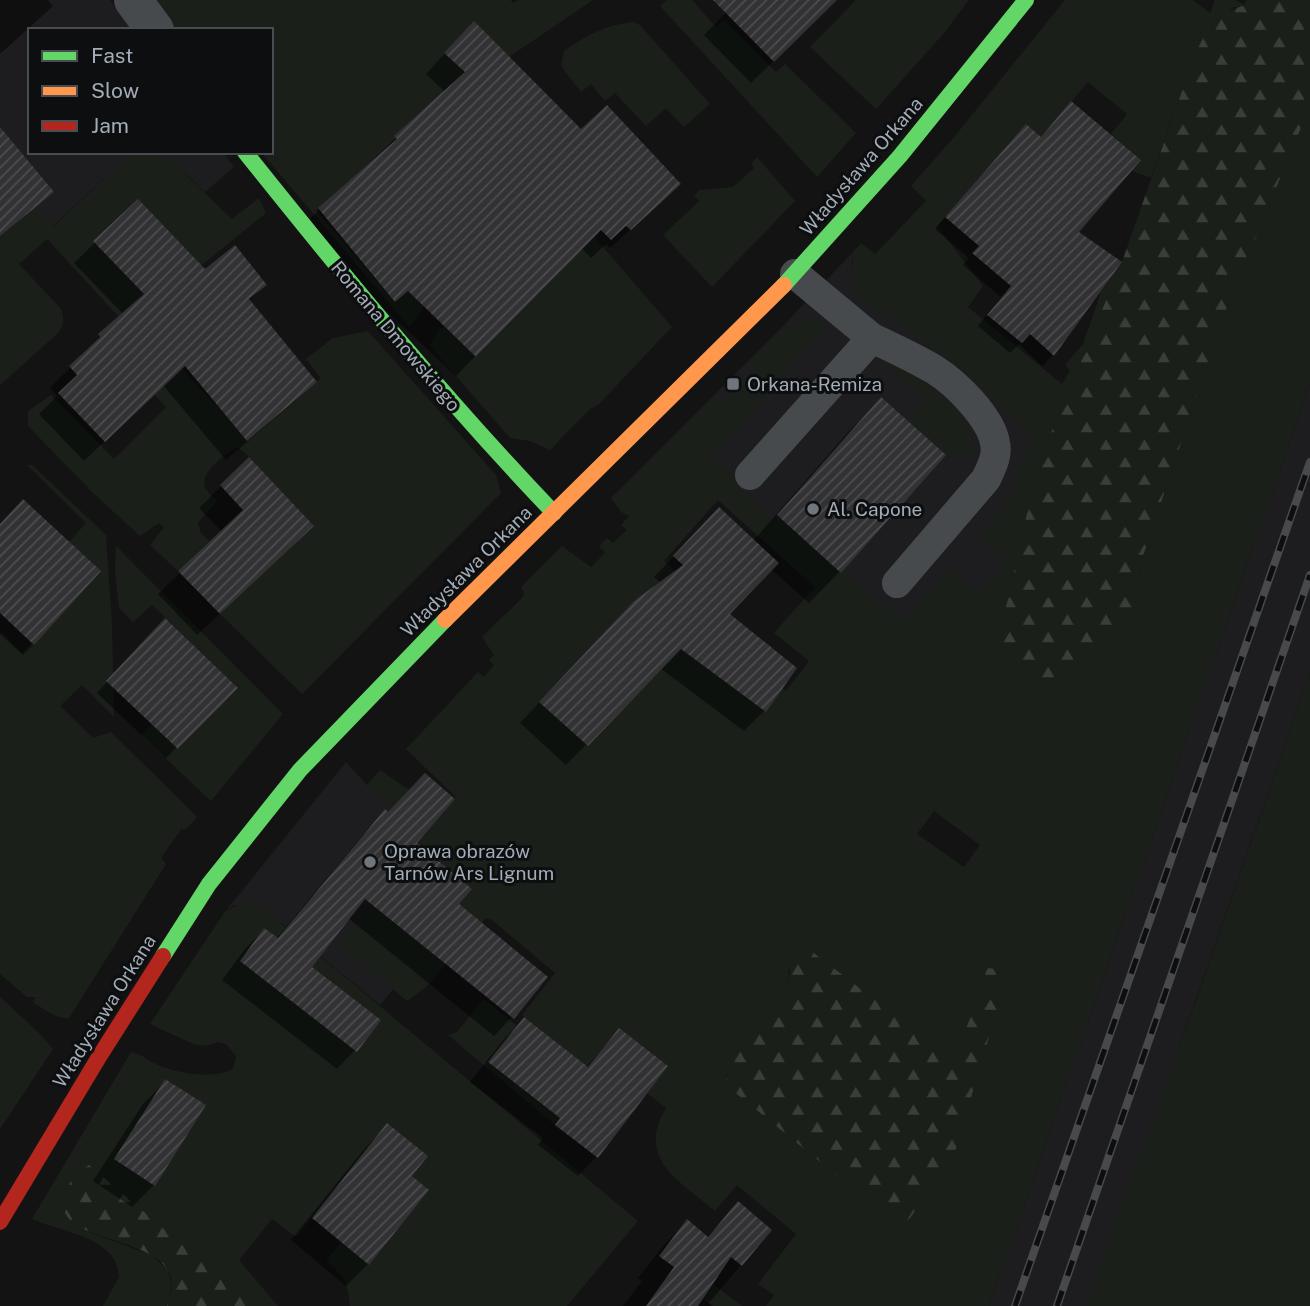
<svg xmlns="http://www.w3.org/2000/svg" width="1310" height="1306" font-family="'Public Sans',sans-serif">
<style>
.built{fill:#1d1d1f}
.grass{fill:#1a2019;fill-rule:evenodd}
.forest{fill:url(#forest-firs)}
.shadow{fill:#0007}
.building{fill:url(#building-hatch)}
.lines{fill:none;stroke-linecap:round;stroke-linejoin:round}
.lane{stroke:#474a4c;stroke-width:30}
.street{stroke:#474a4c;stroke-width:38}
.fast{stroke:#63d668;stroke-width:16}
.slow{stroke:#ff974d;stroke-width:16}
.jam{stroke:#b3261e;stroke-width:16}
.rail-casing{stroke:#47494b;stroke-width:8}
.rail{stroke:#0d0e0f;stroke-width:5;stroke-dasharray:16;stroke-linecap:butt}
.poi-dot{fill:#71767d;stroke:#0d0e0f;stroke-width:2.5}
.labels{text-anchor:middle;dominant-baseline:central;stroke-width:6;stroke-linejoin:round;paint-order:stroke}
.street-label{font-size:19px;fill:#a3acb6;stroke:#0d0e0f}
.poi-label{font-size:19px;fill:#a3acb6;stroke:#0d0e0f;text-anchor:start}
</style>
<defs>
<pattern id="forest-firs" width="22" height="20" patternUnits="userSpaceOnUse" patternTransform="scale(1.75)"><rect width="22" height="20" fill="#1a2019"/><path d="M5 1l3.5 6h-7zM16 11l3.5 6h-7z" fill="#383e38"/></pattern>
<pattern id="building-hatch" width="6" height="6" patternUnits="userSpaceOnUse" patternTransform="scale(1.75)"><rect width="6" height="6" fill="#323234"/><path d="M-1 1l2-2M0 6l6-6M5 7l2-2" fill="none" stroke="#4d4d4f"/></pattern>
</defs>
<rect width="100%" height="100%" fill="#131313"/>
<g class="built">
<path d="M0,0H110L132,30H30V152H133L53,226L0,236Z"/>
<path d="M163,152H223L234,167L205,192Z"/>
<path d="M853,252L852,267L1053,427L960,705L815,587L680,466L621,512L611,498L782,327Z"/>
<path d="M1310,383V673L1089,1306H989Z"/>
<path d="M346,762L367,785L482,883L380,1005L262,908L234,905L224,913Z"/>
</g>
<g class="grass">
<path d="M151,0H510L514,3L518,0H593L509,57L505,53L468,90L672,327L598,405L590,409L550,450L530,441L510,438L430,346L438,330L444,327L477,357L560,272L351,179L316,210L395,302L419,281L426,299L421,312L409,327L261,152H271V30H173Z"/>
<path d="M667,0H692L716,27L724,20L776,72L785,64L856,133L817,177L660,6Z"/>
<path d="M856,0H969L944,33L876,109L810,47Z"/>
<path d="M1065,0H1193L1210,13L1215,0H1236L1244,5L1232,8L1195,54L1151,178L1132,171L1141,160L1111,134L1127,114L1088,82L1041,137L1026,125L937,226L983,286L968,307L1062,384L1070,370L1065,365L1083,344L1101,292L1122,262L1053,427L1030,500L1017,564L1059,681L1094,652L1115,641L1132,624L1142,559L1227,307L1310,106V383L989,1306H766L774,1295L758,1284L796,1234L737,1185L715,1211C681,1182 635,1159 666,1108L647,1093L668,1066L619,1029L604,1061L555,1125L448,1035L457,1032L484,999L517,1026L488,1062L530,1095L566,1050L522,1015L555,973L492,920L486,918L426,987L407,1001L340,945L425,835L367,785L380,770L409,790L440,817L456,797L406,749L478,672L484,677L494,665L489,660L494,655L482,637L523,597L524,592L521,587L562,546L591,567L605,553L599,546L607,538L613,543L627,530L621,525L629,516L621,512L611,498L716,394L726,404L758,371L749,361C775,335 779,324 817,318L827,326L713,456L742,481L737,488L772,520L777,515L841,572L843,570L904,622L950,569L980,594L1005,563L978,538L1004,508L1034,436L962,369L861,298L852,282L853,252L861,243L875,254L926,201L911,186L954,137ZM718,500L815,587L774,633L809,661L786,691L741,656L753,641L664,561ZM934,811L980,845L964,867L917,834ZM789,969L955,1062L987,969L900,1227L726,1075L746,1042L775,1021L786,1002Z"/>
<path d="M633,22L640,25L710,104L684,127L666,108L646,126L615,93L605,101L591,84L581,92L561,66L564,51C586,35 606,25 633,22Z"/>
<path d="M133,152H163L232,219L259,198L266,213L135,319L231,421L275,418L321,378L306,359L333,338L368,331L496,475L501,493L302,694L220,614L314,526L249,457L238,447C227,453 200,471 205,487C207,492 213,497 217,501L198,523L201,533L209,541L178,571L150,545L164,527L159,523L140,536L93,493L28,426V411L51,395L114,459L166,407L131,370L155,349L121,314L118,316L47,239L19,264L61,309C65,321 64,325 57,334L0,385V236L35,207L54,226Z"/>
<path d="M757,157L795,201L712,287L663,235L699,201L694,195L700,190L733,187L754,168L751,163Z"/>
<path d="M883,364L899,365L947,401L962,417L971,432L973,453L946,455L906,419L924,397Z"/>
<path d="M27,465H32L106,535L112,624L114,717L82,685L60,706L93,738L111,732L197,817L185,830L182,828L161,858L166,864L69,1018C55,1019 44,1009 33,1002L36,997H27L0,974V630L23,655L34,645L69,542L86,523Z"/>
<path d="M116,546L283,714L211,801L141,735L152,724L179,749L237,687L152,605L133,622L119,608L115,571Z"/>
<path d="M1310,673V1306H1085L1192,1012Z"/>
<path d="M245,900H250L262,908L638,1221L567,1306H350C347,1281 345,1277 326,1261L341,1242L369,1265L429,1190L412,1176L428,1156L387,1124L296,1237L272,1219L239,1260L278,1306H254L222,1279L72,1222L94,1234L151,1255L167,1269L172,1285L167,1306H103L119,1277C118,1272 117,1265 115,1261C102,1235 55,1230 32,1219L131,1052C142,1054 147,1060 156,1064C176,1074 214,1079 233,1069L236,1056L226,1044L218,1042L205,1046L193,1044L150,1024L224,913Z"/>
<path d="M0,997L40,1034L53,1049L0,1129Z"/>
<path d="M713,1284L742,1306H713L702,1299Z"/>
</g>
<g class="forest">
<path d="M1247,0H1310V106L1227,307L1142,559L1132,624L1115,641L1094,652L1059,681L1029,682L1000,660L1001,630L1030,500L1053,427L1122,262L1195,54L1214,17L1244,5Z"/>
<path d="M806,947L955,1061L987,968L995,969L1001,977L1003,990L954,1155L910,1218L900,1227L726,1085C725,1070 735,1053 746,1042C754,1033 768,1029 776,1019C794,996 781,964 806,947Z"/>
<path d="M89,1165L254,1306H167C168,1300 172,1291 172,1284C170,1245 98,1242 73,1223C69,1220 66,1214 63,1210C65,1187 70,1177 89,1165Z"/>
</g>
<g class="shadow">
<path d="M0,0H48L53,6L0,54Z"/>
<path d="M739,0H835L751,83L704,35Z"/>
<path d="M454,43L581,132L659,203L610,248L606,244L591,258L581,248L456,376L299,229L445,92L426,74Z"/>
<path d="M1071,103L1077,232L1053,355L1042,366L1019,344L1010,353L978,326L1001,297L963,265L969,258L935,229L1015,138H1040Z"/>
<path d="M138,201L205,271L265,285L248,302L315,382L294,402L226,460L163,385L84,461L39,414L57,396L50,388L80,358L79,356L123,314L74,263Z"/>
<path d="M881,400L840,571L809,603L771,569L728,614L795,668L764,711L744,731L660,668L566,765L520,723L614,623L661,583L654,577L699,530L753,541L849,431Z"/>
<path d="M249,459L290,548L197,635L158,594L222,532L199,508Z"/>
<path d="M0,526L32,643L22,654L0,634Z"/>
<path d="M154,631L235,688L166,758L97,693Z"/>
<path d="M385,812L415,843L457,904L512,1017L494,1036L348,918L310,967L355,1050L337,1069L222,980L245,949L264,930L276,939L367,830Z"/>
<path d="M524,1019L586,1067L619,1031L666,1066L596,1157L578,1176L538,1145L543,1138L470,1082L505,1038Z"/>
<path d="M165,1082L154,1185L132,1207L93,1181L143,1104Z"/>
<path d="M387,1126L409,1176L368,1264L346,1286L291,1240L365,1148Z"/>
<path d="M738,1203L770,1230L709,1303L712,1306H623L642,1281L638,1278L665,1244L687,1222L706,1238Z"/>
</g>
<g class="building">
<path d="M713,0H837L774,62Z"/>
<path d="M474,21L581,129L607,105L681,184L631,230L626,226L611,240L601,230L476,357L408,291L395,302L318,208L397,139L394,136L465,72L444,53Z"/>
<path d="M1071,101L1141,160L1079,232L1122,262L1054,356L1030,334L1022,343L987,315L1011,286L972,253L979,246L945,217L1026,124L1041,137Z"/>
<path d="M0,127L54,192L0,236Z"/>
<path d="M138,199L205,269L235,245L267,285L249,299L317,382L247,441L185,366L105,442L58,393L77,375L69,366L100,337L98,334L144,294L93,241Z"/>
<path d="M881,397L946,455L841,573L777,515Z"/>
<path d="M249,457L314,526L220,614L178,571L243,510L220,485Z"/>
<path d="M23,499L101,571L34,645L0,613V524Z"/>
<path d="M719,507L779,563L730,614L797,668L766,712L681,649L588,746L539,702L634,601L683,565L673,556Z"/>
<path d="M165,618L238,688L178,749L106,681Z"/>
<path d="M425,773L455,799L417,843L472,889L459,904L548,977L514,1019L365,899L312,967L381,1020L357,1052L240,961L264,928L278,938L385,809L388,812Z"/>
<path d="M524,1017L588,1067L619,1028L668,1066L598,1158L555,1125L560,1118L488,1062Z"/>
<path d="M165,1079L206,1105L155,1186L114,1159Z"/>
<path d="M387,1123L428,1156L412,1176L429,1190L369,1265L312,1218Z"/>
<path d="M738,1201L772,1230L742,1266L731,1257L698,1306H646L674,1267L659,1256L687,1219L708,1237Z"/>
</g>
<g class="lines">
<g class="lane">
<path d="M872,338C893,348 915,358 935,370C956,383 991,418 995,443C998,456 991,468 986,479L897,583"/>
<path d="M750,475L872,338L795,274"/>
</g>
<path class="street" d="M133,0L155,30"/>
<g class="fast">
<path d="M245,152C344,276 444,398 554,513"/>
<path d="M784,285L900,156L1026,0"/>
<path d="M163,956L209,884L300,770L445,620"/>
</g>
<path class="slow" d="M445,620L784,285"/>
<path class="jam" d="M0,1222L99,1057L163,956"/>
<g class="rail-casing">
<g id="rail">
<path d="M1015,1306L1310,462"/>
<path d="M1057,1306L1310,575"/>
</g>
</g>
<use href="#rail" class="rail"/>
</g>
<g class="poi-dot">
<rect x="726" y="377" width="14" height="14" rx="3.5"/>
<circle cx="813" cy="509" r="7"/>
<circle cx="370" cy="862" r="7"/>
</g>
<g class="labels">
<g class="street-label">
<text transform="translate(861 166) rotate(-49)">Władysława Orkana</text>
<text transform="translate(396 336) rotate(50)">Romana Dmowskiego</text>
<text transform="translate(466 571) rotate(-45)">Władysława Orkana</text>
<text transform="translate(104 1011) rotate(-58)">Władysława Orkana</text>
</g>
<g class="poi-label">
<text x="747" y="384">Orkana-Remiza</text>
<text x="827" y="509">Al. Capone</text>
<text x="384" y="851">Oprawa obrazów<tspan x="384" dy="22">Tarnów Ars Lignum</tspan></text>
</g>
</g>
<rect x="28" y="28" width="245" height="126" fill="#0d0e0f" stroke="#494d52" stroke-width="2"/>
<rect x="42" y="51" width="35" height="10" fill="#63d668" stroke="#494d52" stroke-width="2"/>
<text x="91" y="63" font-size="21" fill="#a3acb6">Fast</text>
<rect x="42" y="86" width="35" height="10" fill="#ff974d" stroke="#494d52" stroke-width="2"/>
<text x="91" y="98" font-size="21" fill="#a3acb6">Slow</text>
<rect x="42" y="121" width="35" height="10" fill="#b3261e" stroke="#494d52" stroke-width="2"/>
<text x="91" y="133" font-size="21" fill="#a3acb6">Jam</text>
</svg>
